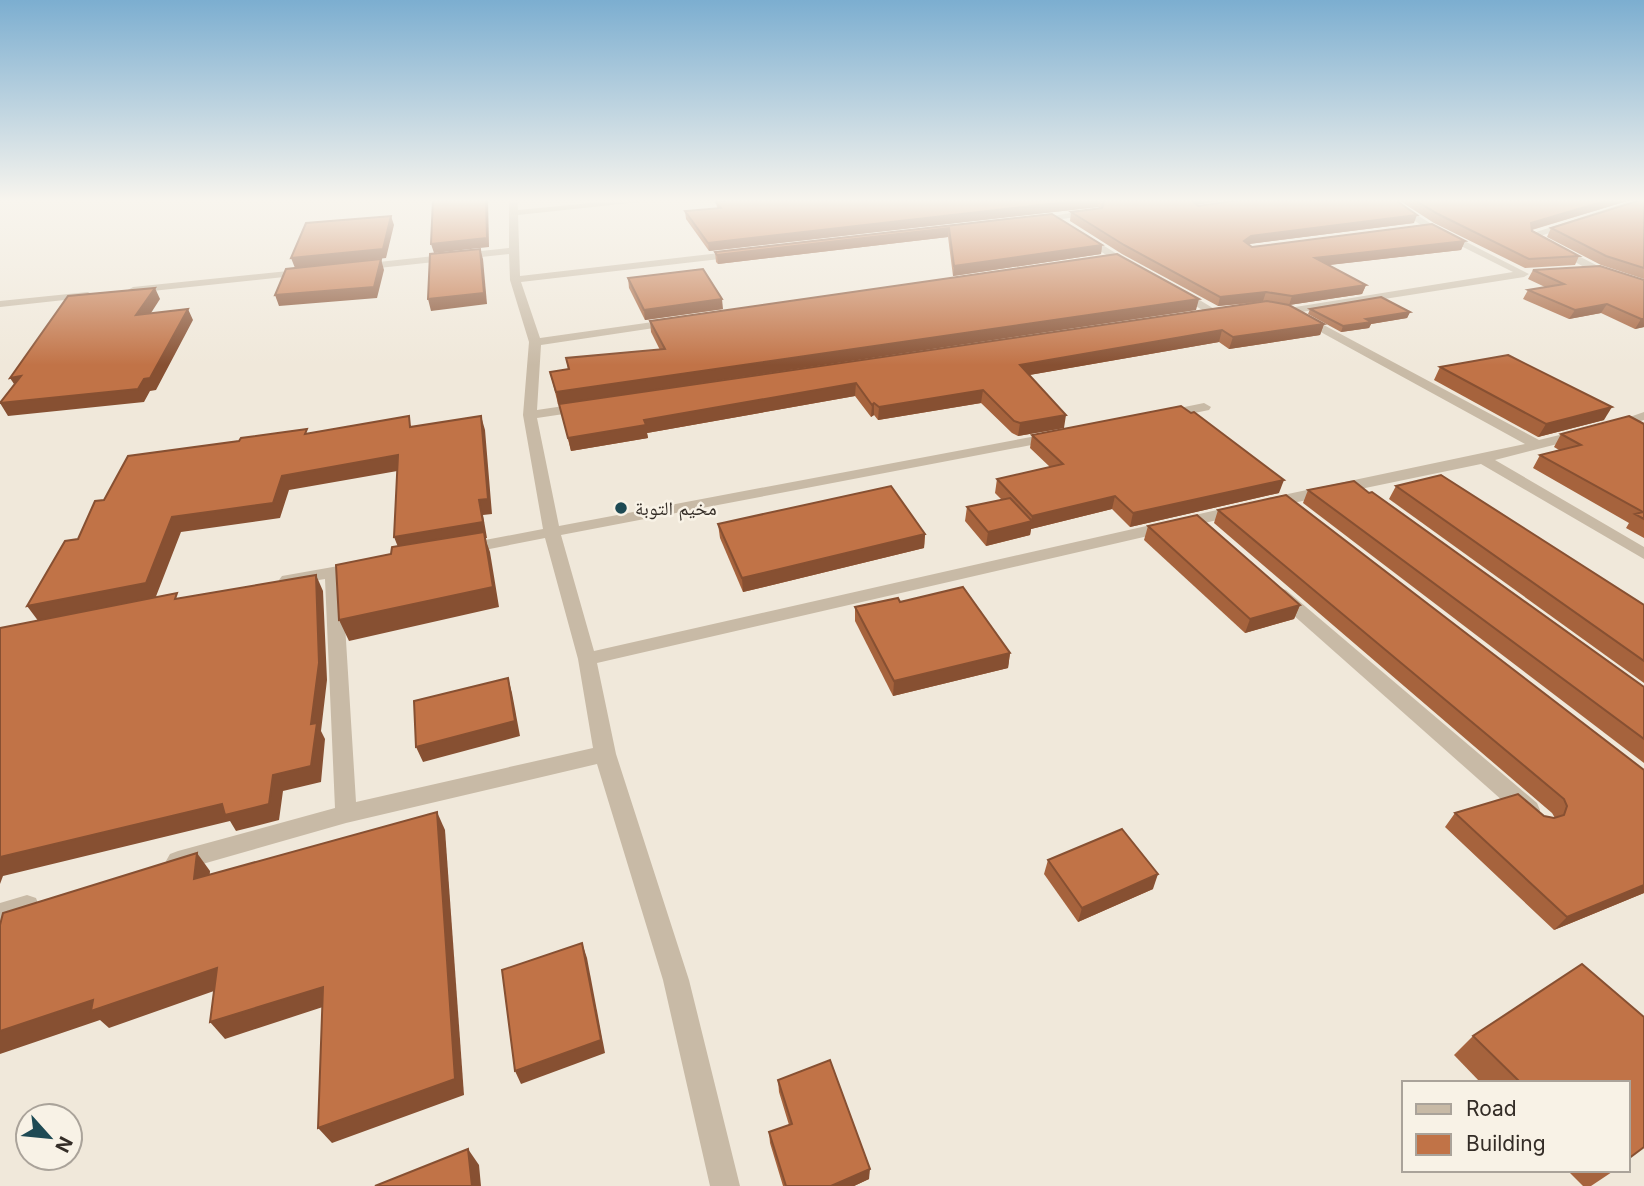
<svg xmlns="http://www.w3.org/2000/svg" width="1644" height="1186" font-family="Inter,'Noto Naskh Arabic',sans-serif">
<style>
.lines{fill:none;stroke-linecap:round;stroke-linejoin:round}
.street{fill:#c8baa6;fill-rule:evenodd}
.wall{fill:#a6633d}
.shaded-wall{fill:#875032}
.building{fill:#c17347;stroke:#875032;stroke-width:2}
.poi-dot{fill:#1e4a54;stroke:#f8f2e6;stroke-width:2.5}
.labels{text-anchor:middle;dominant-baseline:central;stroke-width:5;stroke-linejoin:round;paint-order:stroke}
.poi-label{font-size:19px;fill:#342d27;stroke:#f8f2e6;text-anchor:start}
</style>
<rect width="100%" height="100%" fill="#f0e8da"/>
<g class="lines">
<g class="street">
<path d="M509,199H517L518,210L632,199H667L518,215L520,276L737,251L742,254L737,257L521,282L540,338L674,319L680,322L674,325L541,345L537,410L584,403L591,407L584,411L537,418L559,526L1052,433L1059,437L1052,441L561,535L594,651L1239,505L1247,510L1239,515L597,663L616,754L689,980L740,1186H710L663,980L597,764L346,823L178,871L170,868L166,861L170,854L178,851L335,808L325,579L288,585L282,584L279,580L282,576L361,562L369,567L367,571L342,576L356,802L593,748L578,659L545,538L464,554L456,549L464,544L543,529L523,415L529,342L510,280L509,254L360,270L355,267L360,264L509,248Z"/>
<path d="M1382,199H1392L1433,225L1529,274L1524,277L1289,314L1269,310V306L1289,308L1513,272L1427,229Z"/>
<path d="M1637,199H1644V203L1540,236L1600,267V271L1576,272V268L1584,267L1527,235Z"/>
<path d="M1092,209L1095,210V214L1036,223L1031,220Z"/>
<path d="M1079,234H1085L1138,267L1129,269L1079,238Z"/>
<path d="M308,269L313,272L312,274L133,293L128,290L133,287Z"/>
<path d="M1175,290H1183L1221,313L1211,315L1175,294Z"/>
<path d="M88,292L93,295L92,297L0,307V301Z"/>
<path d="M1297,315H1305L1539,440L1580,430L1585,431V437L1495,460L1644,547V559L1481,464L1269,508L1264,506L1261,503L1264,500L1269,498L1525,444L1297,319Z"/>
<path d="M1204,403L1211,407L1209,410L1165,419L1158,415L1160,412Z"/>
<path d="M1644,412V420L1614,429L1607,425Z"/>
<path d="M1280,588L1286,590L1537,803L1540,810L1537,817L1529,819L1521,817L1274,598L1271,594L1274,590Z"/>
<path d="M27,895L36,898L39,906L36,914L0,925V903Z"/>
</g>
</g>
<g class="wall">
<path d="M720,199H1235L1197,205L1414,223L1249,244L1252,247L1465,241L1461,250L1328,265L1366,285L1362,294L1289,305L1324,324L1320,335L1229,349L1219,342L1029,375L1064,428L1018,436L1012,433L981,403L878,420L874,415L871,417L855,396L647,433L648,438L571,451L559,404L1265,302L1218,306L1122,254L1070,221L1071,212L1101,209L1098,207L709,251L686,219L685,211L717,208L716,202L721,201Z"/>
<path d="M1397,199H1634L1532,230L1579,256L1575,265L1525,268L1434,223Z"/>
<path d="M1644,199V279L1601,265L1547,237L1551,228Z"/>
<path d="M1052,214L1102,245L1101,254L953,276L948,237L718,264L716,262L715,252Z"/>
<path d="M1533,270L1644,280V327L1635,329L1601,313L1569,319L1523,299L1528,290L1545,287L1528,279Z"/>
<path d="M628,278L723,309L645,320L629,288Z"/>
<path d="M1310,309L1410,312L1407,318L1371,324L1369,328L1341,332L1308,314Z"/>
<path d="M1196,310L558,404L550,372L568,369L566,358L660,350L651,332L650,321Z"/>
<path d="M1440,367L1604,420L1538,437L1434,380Z"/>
<path d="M1644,424V538L1626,528L1629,523L1533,468L1540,455L1559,450L1554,447L1561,434Z"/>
<path d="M1032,435L1279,493L1130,527L1112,509L1031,529L1030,535L986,546L965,521L967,507L1002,500L995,493L997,479L1050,467L1030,448Z"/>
<path d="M1396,486L1644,605V683L1389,499Z"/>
<path d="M1308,490L1644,687V763L1303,503Z"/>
<path d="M1218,510L1644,770V893L1554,930L1445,827L1455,813L1544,816L1555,818L1552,813L1214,523Z"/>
<path d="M718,524L925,534L924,548L743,592L720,538Z"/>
<path d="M1148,526L1300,605L1294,619L1245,633L1144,540Z"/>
<path d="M900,602L1010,653L1008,668L893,696L855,621V607Z"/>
<path d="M1048,860L1153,889L1078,922L1044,874Z"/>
<path d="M1473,1036L1628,1083H1481L1454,1055Z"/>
<path d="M778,1080L869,1179L854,1186H783L770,1143L769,1132L789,1125L779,1092Z"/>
<path d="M1567,1170H1615L1591,1186H1583Z"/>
</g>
<g class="shaded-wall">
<path d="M486,199H488L489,247L434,253L431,244Z"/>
<path d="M1093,199H1099L1098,207L709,251L708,243Z"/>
<path d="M1192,199H1235L1192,205L1189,208Z"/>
<path d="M1612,199H1634L1527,231L1531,223Z"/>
<path d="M1417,215L1414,223L1249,244L1244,241L1251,236Z"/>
<path d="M391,216L394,225L386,258L295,268L291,258Z"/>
<path d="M949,228L948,237L718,264L717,255Z"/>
<path d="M1465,241L1461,250L1312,267L1315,258Z"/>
<path d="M1102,245L1101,254L953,276L954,266Z"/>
<path d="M480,249L483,259L487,304L431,311L428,299Z"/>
<path d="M381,259L384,270L377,298L279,306L275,295Z"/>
<path d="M1366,285L1362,294L1289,305L1292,296Z"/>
<path d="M155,288L160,299L142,327L136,315Z"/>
<path d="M1266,292L1263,301L1218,306L1220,297Z"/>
<path d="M722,299L723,309L645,320L644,310Z"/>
<path d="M1199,299L1196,310L558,404L556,392Z"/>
<path d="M1607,304L1601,313L1569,319L1575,310Z"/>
<path d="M188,309L193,320L156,390L150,391L144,402L8,416L0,403Z"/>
<path d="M1410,312L1407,318L1371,324L1369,328L1341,332L1343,326L1366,319Z"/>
<path d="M1641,319H1644V327L1635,329Z"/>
<path d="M1324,324L1320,335L1229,349L1233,337Z"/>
<path d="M1222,330L1219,342L1018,377L1020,365Z"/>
<path d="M21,376L18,390L10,378Z"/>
<path d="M856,383L855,396L647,433L648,438L571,451L568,438L644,420Z"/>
<path d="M983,390L981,403L878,420L879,407Z"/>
<path d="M874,403V415L871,417L872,405Z"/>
<path d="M1612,407L1604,420L1538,437L1546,424Z"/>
<path d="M1066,415L1064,428L1018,436L1020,423Z"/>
<path d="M481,416L485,430L492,514L483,515L487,538H485L490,552L499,607L349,641L339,620L400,552L394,537L479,500Z"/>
<path d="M398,455L403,470L289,490L280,518L181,532L155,599L39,622L27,606L172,517L282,476Z"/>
<path d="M1284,480L1279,493L1130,527L1133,513Z"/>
<path d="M1115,496L1112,509L1031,529L1030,535L986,546L988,532L1031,521L1032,516Z"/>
<path d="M925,534L924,548L743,592L742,578Z"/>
<path d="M316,575L323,591L327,680L321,731L325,739L321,782L283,791L279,820L236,831L230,821L3,876L0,884V857L273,775L311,724Z"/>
<path d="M1300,605L1294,619L1245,633L1250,619Z"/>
<path d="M1010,653L1008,668L893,696L894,681Z"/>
<path d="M508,678L512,693L520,736L423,762L416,747Z"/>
<path d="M437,812L445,830L464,1095L332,1143L318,1128Z"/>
<path d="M197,853L210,871L208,897L194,879Z"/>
<path d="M1158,874L1153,889L1078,922L1082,908Z"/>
<path d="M1644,885V893L1554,930L1567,917Z"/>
<path d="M582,943L587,958L605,1053L521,1084L515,1071Z"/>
<path d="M217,968L231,985L109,1028L100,1020L0,1054V1031L93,1000Z"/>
<path d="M323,987L335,1003L225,1039L210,1022Z"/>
<path d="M468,1149L479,1165L481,1186H472Z"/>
<path d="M870,1169L869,1179L854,1186H831Z"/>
</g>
<g class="building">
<path d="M433,199H486L487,238L431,244Z"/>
<path d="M724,199H1093L708,243L685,211L721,208L716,202L725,201Z"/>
<path d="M1100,199H1192L1191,200L1198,206L1247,199H1394L1417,215L1251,236L1244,241L1252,247L1432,224L1465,241L1315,258L1366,285L1292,296L1266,292L1220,297L1124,245L1071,212L1102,208L1104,202Z"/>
<path d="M1413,199H1612L1531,223L1532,231L1579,256L1529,259L1438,214Z"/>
<path d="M1644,199V268L1606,256L1551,228Z"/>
<path d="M1052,214L1102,245L954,266L949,228L717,255L715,252Z"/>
<path d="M391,216L383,249L291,258L306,223Z"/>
<path d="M480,249L484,293L428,299L430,254Z"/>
<path d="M1117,254L1199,299L556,392L550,372L569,369L566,358L665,349L650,321Z"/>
<path d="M381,259L374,287L275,295L286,269Z"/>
<path d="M1600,266L1644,280V319H1641L1607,304L1575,310L1528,290L1564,284L1533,270Z"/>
<path d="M703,269L722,299L644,310L628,278Z"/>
<path d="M155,288L136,315L188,309L150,378L144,379L138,389L0,403L21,376L10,378L68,296Z"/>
<path d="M1381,297L1410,312L1366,319L1372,322L1343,326L1310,309Z"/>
<path d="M1267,301L1289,305L1324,324L1233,337L1222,330L1020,365L1066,415L1020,423L1014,421L983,390L879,407L874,403L872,405L856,383L644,420L646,425L568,438L559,404Z"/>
<path d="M1508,355L1612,407L1546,424L1440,367Z"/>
<path d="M1181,406L1191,413L1194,412L1284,480L1133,513L1115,496L1032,516L997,479L1063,464L1032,435Z"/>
<path d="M409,416L410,427L481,416L488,499L479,500L483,522L394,537L398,455L282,476L273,503L172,517L146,583L27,606L65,541L78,539L95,501L104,500L128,456L239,441L241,438L307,429L305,434Z"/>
<path d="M1629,416L1644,424V519L1635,514L1643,512L1540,455L1581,445L1561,434Z"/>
<path d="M1441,475L1644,605V661L1396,486Z"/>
<path d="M1354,481L1369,493L1372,492L1644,687V739L1308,490Z"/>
<path d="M891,486L925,534L742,578L718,524Z"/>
<path d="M1286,495L1644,770V885L1567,917L1455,813L1518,794L1544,816L1554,818L1564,815L1567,806L1564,799L1218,510Z"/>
<path d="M1010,498L1032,521L988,532L967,507Z"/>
<path d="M1197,515L1300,605L1250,619L1148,526Z"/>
<path d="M484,532L493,587L339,620L336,565L391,554L392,547Z"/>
<path d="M316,575L319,663L311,724L317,723L311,766L273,775L269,804L225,815L222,804L0,857V628L177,593L175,599Z"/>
<path d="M963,587L1010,653L894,681L855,607L898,598L900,602Z"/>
<path d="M508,678L515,721L416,747L414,701Z"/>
<path d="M437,812L455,1079L318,1128L323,987L210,1022L217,968L91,1011L93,1000L0,1031V925L3,913L197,853L194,879Z"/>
<path d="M1122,829L1158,874L1082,908L1048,860Z"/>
<path d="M582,943L601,1040L515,1071L502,970Z"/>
<path d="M1582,964L1644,1017V1147L1628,1159V1083H1521L1473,1036Z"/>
<path d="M830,1060L870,1169L831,1186H786L769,1132L792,1124L778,1080Z"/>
<path d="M468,1149L472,1186H375Z"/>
</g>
<linearGradient id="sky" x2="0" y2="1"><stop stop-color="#7caed0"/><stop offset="0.55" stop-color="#f8f5ee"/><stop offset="1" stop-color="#f8f5ee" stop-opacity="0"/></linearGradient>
<rect width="1644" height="365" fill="url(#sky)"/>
<circle class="poi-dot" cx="621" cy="508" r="7"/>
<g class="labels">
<g class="poi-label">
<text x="635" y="508">مخيم التوبة</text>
</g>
</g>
<rect x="1402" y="1081" width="228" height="91" fill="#f8f2e6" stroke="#aaa39a" stroke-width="2"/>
<rect x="1416" y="1104" width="35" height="10" fill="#c8baa6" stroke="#aaa39a" stroke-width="2"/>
<text x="1466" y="1116" font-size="21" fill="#342d27">Road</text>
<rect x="1416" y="1134" width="35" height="21" fill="#c17347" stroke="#aaa39a" stroke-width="2"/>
<text x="1466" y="1151" font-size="21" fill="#342d27">Building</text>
<g transform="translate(49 1137) rotate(117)"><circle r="33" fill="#f8f2e6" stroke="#aaa39a" stroke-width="2"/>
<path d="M0-5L12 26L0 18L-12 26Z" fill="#1e4a54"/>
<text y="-10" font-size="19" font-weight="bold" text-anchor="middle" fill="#342d27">N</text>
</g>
</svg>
